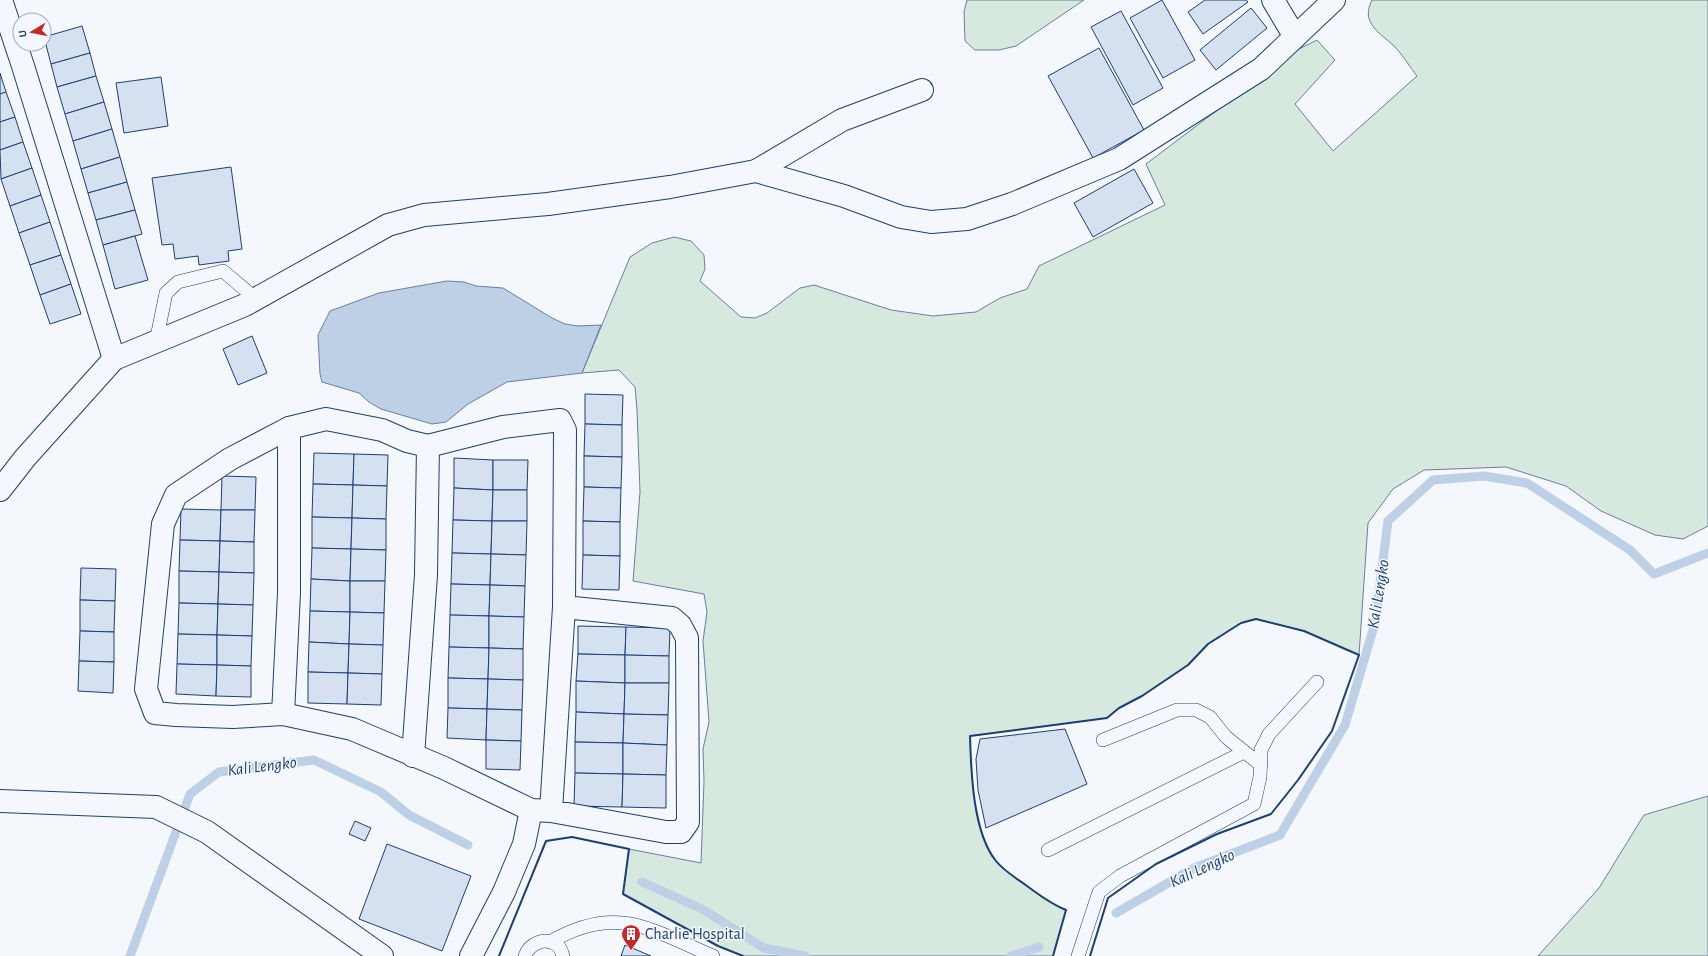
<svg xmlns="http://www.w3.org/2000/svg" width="1708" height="956" font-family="'Alegreya Sans',sans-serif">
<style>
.green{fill:#d7e8df;stroke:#687fa3}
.water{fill:#bed0e5;stroke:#687fa3}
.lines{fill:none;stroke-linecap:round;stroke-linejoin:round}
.stream{stroke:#bed0e5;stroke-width:9}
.building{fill:#d5e0f0;stroke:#1d3f73}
.service-casing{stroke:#1d3f73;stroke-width:14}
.minor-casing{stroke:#1d3f73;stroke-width:24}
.tertiary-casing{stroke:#1d3f73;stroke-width:24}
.service{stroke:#f4f7fb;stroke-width:13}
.minor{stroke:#f4f7fb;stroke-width:22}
.tertiary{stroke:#f4f7fb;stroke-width:22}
.wall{stroke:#1d3f73;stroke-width:2}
.labels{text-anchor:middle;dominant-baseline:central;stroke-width:3;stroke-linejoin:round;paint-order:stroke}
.poi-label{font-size:16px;fill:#1d3f73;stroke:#f4f7fb;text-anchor:start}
.water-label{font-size:17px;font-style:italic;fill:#1d3f73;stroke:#f4f7fb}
</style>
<rect width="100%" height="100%" fill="#f4f7fb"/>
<g class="green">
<path d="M967,0H1084L1016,46L999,50H975L965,41L964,12Z"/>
<path d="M1372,0H1708V526L1683,539L1655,535L1601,511L1566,486L1506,467L1424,470L1393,489L1368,523L1359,655L1304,631L1256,619L1241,623L1208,644L1188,665L1142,696L1119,708L1107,718L970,736C971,772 973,833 996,861C1004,871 1016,878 1027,886C1041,896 1049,903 1066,910L1053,956H743L718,946L623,894L629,849L701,863L704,781L703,749L709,722L703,641L707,612L704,594L633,581L640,492L637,410L635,387L619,370L582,373L630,257L652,243L674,237L691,241L704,255L705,269L700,281L741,317L755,318L767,313L800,288L814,285L891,310L933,316L976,312L1000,298L1027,289L1039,266L1165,205L1146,164L1297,50L1317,40L1335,60L1295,104L1333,151L1417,76C1409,66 1403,55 1394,46C1380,33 1360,23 1372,0Z"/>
<path d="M1708,796V956H1538L1599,888L1644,815Z"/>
</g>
<path class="water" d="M447,281L464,282L476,286L503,288L552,318L565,324L578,326L601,325L582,373L507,382L468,404L446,422L432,424L381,409L369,402L359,393L322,382L320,374L318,335L330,311L379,293Z"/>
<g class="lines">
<g class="stream">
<path d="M642,882L702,909L764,948L805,956"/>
<path d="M1116,913L1194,868L1280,835L1345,725L1375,623L1388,521L1433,480L1484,476L1527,483L1630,550L1654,574L1708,553"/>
<path d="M130,956L190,794L219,772L314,760L381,792L409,815L468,845"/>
<path d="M1011,956L1039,947"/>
</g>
</g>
<g class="building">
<path d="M1162,0L1195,60L1163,78L1130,18Z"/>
<path d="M1205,0H1246L1248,2L1203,34L1188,12Z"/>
<path d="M1251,8L1267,28L1216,70L1200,50Z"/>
<path d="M1121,11L1163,88L1133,105L1091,27Z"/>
<path d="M82,26L90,53L51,64L44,37Z"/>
<path d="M1099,48L1144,130L1093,158L1048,76Z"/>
<path d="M90,53L96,76L57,87L51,64Z"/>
<path d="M0,73L6,92L0,94Z"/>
<path d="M96,76L104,102L65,114L57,87Z"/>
<path d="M161,77L168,126L124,133L116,83Z"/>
<path d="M6,92L15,117L0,122V94Z"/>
<path d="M104,102L112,129L73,141L65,114Z"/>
<path d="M15,117L23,142L0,150V122Z"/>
<path d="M112,129L120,157L81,169L73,141Z"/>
<path d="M23,142L32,168L1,179L0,150Z"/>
<path d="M120,157L127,182L88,193L81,169Z"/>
<path d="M231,167L242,249L228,251L229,261L199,265L198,256L175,259L173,244L162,245L152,178Z"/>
<path d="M32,168L41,195L10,206L1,179Z"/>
<path d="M1134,169L1153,203L1093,237L1074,203Z"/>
<path d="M127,182L135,210L96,220L88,193Z"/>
<path d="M41,195L50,222L19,233L10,206Z"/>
<path d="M135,210L142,234L103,245L96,220Z"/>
<path d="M50,222L61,255L30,265L19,233Z"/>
<path d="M135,236L148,280L115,289L103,245Z"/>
<path d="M61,255L71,284L40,295L30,265Z"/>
<path d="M71,284L81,314L50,324L40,295Z"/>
<path d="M252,336L267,373L238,385L223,349Z"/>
<path d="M585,394L623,395L622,425L585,424Z"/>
<path d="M585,424L622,425V457L584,456Z"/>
<path d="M314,453L354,454L353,485L313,484Z"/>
<path d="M354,454L388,455L387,486L353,485Z"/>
<path d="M584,456L622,457L621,488L584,487Z"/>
<path d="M454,458L493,460V490L454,488Z"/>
<path d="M493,460H528L527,490H493Z"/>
<path d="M222,476L256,477L255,510H221Z"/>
<path d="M313,484L353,485L352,518L312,517Z"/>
<path d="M353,485L387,486L386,519L352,518Z"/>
<path d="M584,487L621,488L620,522L583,521Z"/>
<path d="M454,488L493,490L492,521L453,520Z"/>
<path d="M493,490H527V521H492Z"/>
<path d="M181,509L221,510L220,541L180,540Z"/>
<path d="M221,510H255L254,542L220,541Z"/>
<path d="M312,517L352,518L351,549L312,548Z"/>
<path d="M352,518L386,519V550L351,549Z"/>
<path d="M453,520L492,521L491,554L452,553Z"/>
<path d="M492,521H527L526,555L491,554Z"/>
<path d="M583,521L620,522V556L583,555Z"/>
<path d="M180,540L220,541L219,572L179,571Z"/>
<path d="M220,541L254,542V573L219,572Z"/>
<path d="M312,548L351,549L350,581L311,579Z"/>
<path d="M351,549L386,550L385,581H350Z"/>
<path d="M452,553L491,554L490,585L451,584Z"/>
<path d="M491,554L526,555L525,586L490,585Z"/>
<path d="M583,555L620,556L619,590L582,589Z"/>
<path d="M81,568L116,569L115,601L80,600Z"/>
<path d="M179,571L219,572L218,604L179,603Z"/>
<path d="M219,572L254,573L253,605L218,604Z"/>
<path d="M311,579L350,581V612L310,611Z"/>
<path d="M350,581H385L384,613L350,612Z"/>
<path d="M451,584L490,585L489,616L450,615Z"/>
<path d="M490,585L525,586L524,617L489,616Z"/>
<path d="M80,600L115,601L114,632L80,631Z"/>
<path d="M179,603L218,604L217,635L178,634Z"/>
<path d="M218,604L253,605L252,636L217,635Z"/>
<path d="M310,611L350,612L349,644L309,642Z"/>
<path d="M350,612L384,613L383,645L349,644Z"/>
<path d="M450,615L489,616V648L449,647Z"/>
<path d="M489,616L524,617L523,649L489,648Z"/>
<path d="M578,626L626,627L625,655L578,654Z"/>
<path d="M626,627L670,628L669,656L625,655Z"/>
<path d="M80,631L114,632V662L79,661Z"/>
<path d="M178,634L217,635V665L177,664Z"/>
<path d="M217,635L252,636L251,666L217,665Z"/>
<path d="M309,642L349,644L348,673L308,672Z"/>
<path d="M349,644L383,645L382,674L348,673Z"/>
<path d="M449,647L489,648L488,679L448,678Z"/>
<path d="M489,648L523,649V680L488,679Z"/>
<path d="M578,654L625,655V683L576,681Z"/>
<path d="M625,655L669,656V683H625Z"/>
<path d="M79,661L114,662L113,693L78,691Z"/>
<path d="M177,664L217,665L216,696L176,694Z"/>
<path d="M217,665L251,666V697L216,696Z"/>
<path d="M308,672L348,673L347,704L308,703Z"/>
<path d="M348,673L382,674L381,705L347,704Z"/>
<path d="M448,678L488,679L487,709L448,708Z"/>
<path d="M488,679L523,680L522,710L487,709Z"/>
<path d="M576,681L625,683L624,714L576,712Z"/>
<path d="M625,683H669L668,715L624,714Z"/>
<path d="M448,708L487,709L486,740L447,738Z"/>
<path d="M487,709L522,710L521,741L486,740Z"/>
<path d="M576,712L624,714L623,743L575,742Z"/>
<path d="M624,714L668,715L667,745L623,743Z"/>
<path d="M1065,729L1087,784L986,828L978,790L976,759L980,739Z"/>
<path d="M486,740L521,741L520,770L486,769Z"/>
<path d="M575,742L623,743V774L575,773Z"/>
<path d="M623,743L667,745L666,775L623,774Z"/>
<path d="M575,773L623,774L622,807L574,806Z"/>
<path d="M623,774L666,775V808L622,807Z"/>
<path d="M355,821L371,828L365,841L349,834Z"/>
<path d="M387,844L471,876L442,951L359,919Z"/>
<path d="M625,945L651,956H621Z"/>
</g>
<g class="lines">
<g class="service-casing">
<g id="service">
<path d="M156,342L166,293L178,282L223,271L256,299"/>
<path d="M1103,740L1177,710H1196L1210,717L1226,737L1261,765"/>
<path d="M1048,850L1244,752"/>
<path d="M550,942C617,903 651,930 713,956"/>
<path d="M525,956C529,944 545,936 557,945C560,947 562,952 563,956"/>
<path d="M1078,956L1099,892L1120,876L1254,804L1260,777L1261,750L1269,734L1317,682"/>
</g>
</g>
<g class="minor-casing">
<g id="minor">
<path d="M1,0L23,66L114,359"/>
<path d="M1273,0L1295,37"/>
<path d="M756,171L842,120L922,90"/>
<path d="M0,490L25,458L114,359L245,305L388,225L424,215L548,204L670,187L756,171L844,196L901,217L931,222L967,219L1012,204L1119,159L1261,69L1334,0"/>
<path d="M283,714L289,593V428"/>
<path d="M413,756L426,575L428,446"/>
<path d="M551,811L564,607L565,430L560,420L503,427L428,446L407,441L382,430L326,419L289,428L230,459L176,495L163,524L146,689L155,713L176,715L233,717L283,714L352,729L444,768L531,810L551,811L666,832H681L688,822L687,638L680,625L672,618L564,607"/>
<path d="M471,956L504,892L524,844L531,810"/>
</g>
</g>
<g class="tertiary-casing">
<path id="tertiary" d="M0,801L156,807L207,832L382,956"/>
</g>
<use href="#service" class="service"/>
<use href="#minor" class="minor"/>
<use href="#tertiary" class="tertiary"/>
<g class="wall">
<path d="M499,956L546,841L572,837L629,849L623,894L718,946L743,956"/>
<path d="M1053,956L1066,910C1049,903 1041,896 1027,886C1016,878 1004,871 996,861C973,833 971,772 970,736L1107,718L1119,708L1142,696L1188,665L1208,644L1241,623L1256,619L1304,631L1359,655L1332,731L1298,780L1271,814L1217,834L1156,864L1108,898L1090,956"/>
</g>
</g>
<defs>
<g id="building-pin" transform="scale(1)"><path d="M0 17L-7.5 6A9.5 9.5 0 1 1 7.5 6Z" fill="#c62828" stroke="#f4f7fb"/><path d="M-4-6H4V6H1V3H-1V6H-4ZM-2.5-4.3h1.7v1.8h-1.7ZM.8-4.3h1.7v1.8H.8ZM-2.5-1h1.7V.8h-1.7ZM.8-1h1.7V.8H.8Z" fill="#fff"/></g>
</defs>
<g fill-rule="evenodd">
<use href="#building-pin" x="631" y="934"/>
</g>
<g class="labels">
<g class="poi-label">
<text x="645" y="934">Charlie Hospital</text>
</g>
<g class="water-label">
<text transform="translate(1378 594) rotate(-81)">Kali Lengko</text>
<text transform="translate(262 766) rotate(-7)">Kali Lengko</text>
<text transform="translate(1202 868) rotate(-25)">Kali Lengko</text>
</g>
</g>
<g transform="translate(32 32) rotate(260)"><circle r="19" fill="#f4f7fb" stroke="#9eadc5"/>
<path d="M0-3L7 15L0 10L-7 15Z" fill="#c62828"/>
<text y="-6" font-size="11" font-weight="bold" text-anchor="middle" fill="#1d3f73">U</text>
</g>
</svg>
